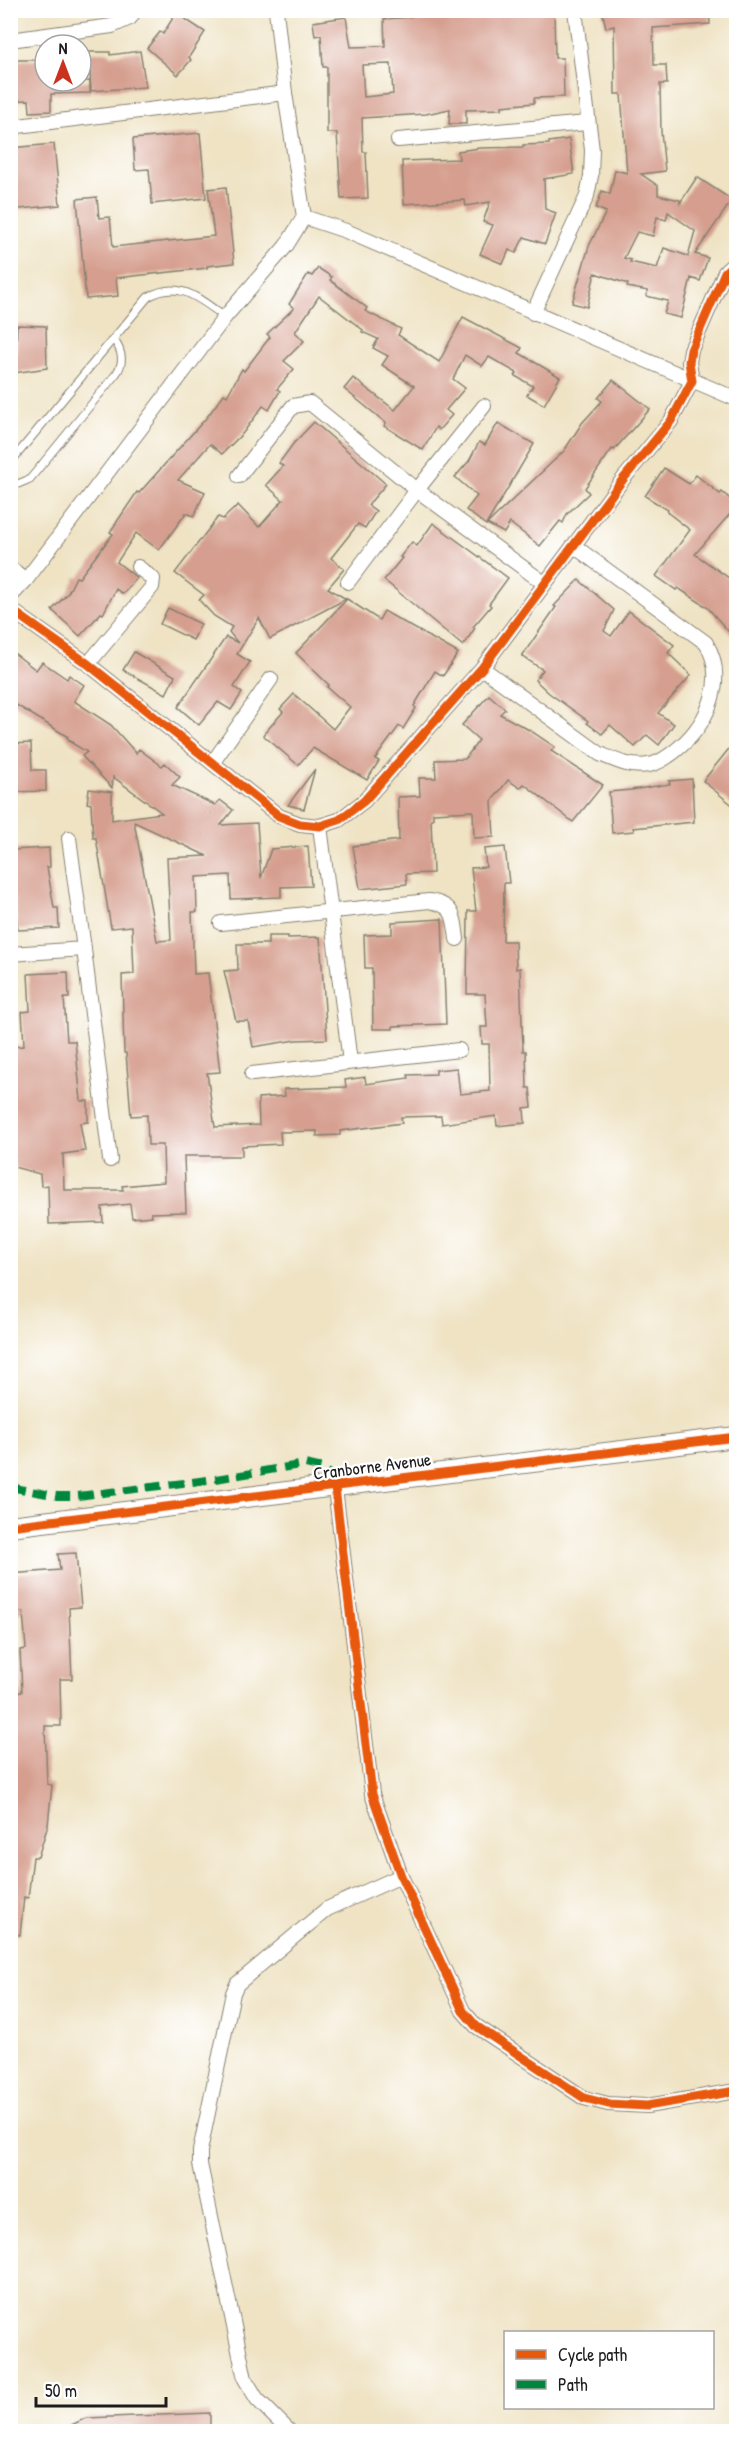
<svg xmlns="http://www.w3.org/2000/svg" width="747" height="2442" font-family="'Patrick Hand',sans-serif">
<style>
.building{fill:#d59e8e;fill-rule:evenodd}
.lines{fill:none;stroke-linecap:round;stroke-linejoin:round}
.lane-casing{stroke:#868070;stroke-width:9}
.street-casing{stroke:#868070;stroke-width:16}
.secondary-casing{stroke:#868070;stroke-width:22}
.lane{stroke:#fff;stroke-width:7}
.street{stroke:#fff;stroke-width:14}
.secondary{stroke:#fff;stroke-width:20}
.quiet{stroke:#00873e;stroke-width:8;stroke-dasharray:15 8;stroke-linecap:butt}
.cycleway-casing{stroke:#fff;stroke-width:13}
.cycleway{stroke:#e8590c;stroke-width:9}
.labels{text-anchor:middle;dominant-baseline:central;stroke-width:4.5;stroke-linejoin:round;paint-order:stroke}
.street-label{font-size:18px;fill:#1c1c1c;stroke:#fff}
</style>
<rect width="100%" height="100%" fill="#fff"/>
<filter id="ink" filterUnits="userSpaceOnUse"><feTurbulence type="fractalNoise" baseFrequency=".0167" numOctaves="2"/><feDisplacementMap in="SourceGraphic" scale="12" xChannelSelector="R" yChannelSelector="G"/><feConvolveMatrix kernelMatrix="1 2 1 2 8 2 1 2 1" color-interpolation-filters="sRGB"/></filter>
<filter id="wash" filterUnits="userSpaceOnUse"><feTurbulence type="fractalNoise" baseFrequency=".008" numOctaves="4" result="noise"/><feDisplacementMap in="SourceGraphic" scale="24" xChannelSelector="R" yChannelSelector="G"/><feGaussianBlur stdDeviation="1.35" result="paint"/><feColorMatrix in="noise" values="0 0 0 0 0 0 0 0 0 0 0 0 0 0 0 0 0 1.4 0 .05"/><feComposite in="paint" operator="in"/></filter>
<g filter="url(#wash)">
<rect width="100%" height="100%" fill="#efe3c4"/>
<g id="blocks">
<g class="building">
<path d="M437,10H554L555,58H563L564,97L534,98V103L502,106V109L466,110V124H449L450,109L426,114L362,118L363,152H366L368,198L341,199L337,133H327V67H323L321,35L315,36L313,22L346,17L351,47L385,46L384,19L411,17V12ZM391,64L393,94L364,97L362,65Z"/>
<path d="M602,10H709L710,24L653,28L654,65H666L667,84H660L661,131L665,171L641,174L658,186V195L680,200V203L697,177L732,200L695,254L708,258L700,281L691,278L681,318L664,314L668,301L646,296L648,291L627,287L628,284L595,273L587,307L572,303L589,246L606,212L596,208L602,191L610,194L615,170L627,173L621,94H615L614,26L606,28ZM668,212L695,231L688,256L664,248L657,268L630,262L631,260L624,258L637,232L653,236L657,217L666,220Z"/>
<path d="M176,13L205,32L189,57L191,60L178,75L147,48L160,32L163,34Z"/>
<path d="M140,51L146,87L91,91L89,52H110V55Z"/>
<path d="M10,60H45V81H90V93L51,94V111L30,112L29,100L10,101Z"/>
<path d="M200,133L206,198L152,204L149,169L135,170L133,139Z"/>
<path d="M569,139L574,174L544,179L545,209L556,213L545,244L524,237L516,253L509,250L503,264L480,254L493,225L483,222L490,202L466,206L465,200L404,204L402,161L459,159L458,151L480,148L523,147V145L549,144V142Z"/>
<path d="M54,144L60,205L10,210V148Z"/>
<path d="M226,187L234,263L207,266V268L116,278L118,296L86,299L77,199L97,197L99,218L110,217L113,247L214,236L208,189Z"/>
<path d="M318,268L332,277L330,280L367,308L365,311L401,329L398,335L439,362L463,317L522,348L519,353L560,377L544,405L527,395L533,386L515,376L517,373L489,357L482,366L465,355L453,379L465,388L446,410L452,415L439,430L436,427L423,450L384,426L386,423L344,389L353,378L395,410L414,386L382,365L388,356L373,348L378,339L362,332L363,330L319,296L295,332L304,341L284,361L294,369L277,389L280,391L269,410L263,406L243,433L222,454L210,444L178,480L205,492L194,516L186,513L159,550L136,533L117,562L137,578L123,594L116,589L103,614L101,613L80,636L52,610L68,593L76,577L79,578L113,534L110,532L137,492L139,493L207,417L224,394L227,396L242,369L244,371L270,337L267,334L294,308L289,304L308,274L312,276Z"/>
<path d="M17,325L46,326L47,368L14,373L12,352L16,351Z"/>
<path d="M613,380L650,409L614,450L612,449L585,488L589,493L567,514L563,523L560,521L540,546L510,523L504,533L487,524L564,451L582,423L602,401L598,398Z"/>
<path d="M314,422L386,484L368,505L376,511L365,528L358,524L331,558L344,569L328,588L346,599L270,639L259,618L237,654L250,662L234,687L242,693L231,710L218,702L199,725L178,707L226,637L238,643L229,632L232,627L214,616L199,600L204,595L175,573L218,517L223,519L238,505L259,527L283,500L266,485L283,466L279,463L293,444Z"/>
<path d="M498,423L534,444L486,525L466,510L477,496L455,477L469,461L479,442L485,445Z"/>
<path d="M664,468L689,484L696,475L720,494L722,492L736,504V507L695,554L736,583V640L707,607L678,588L676,590L656,576L690,530L667,512L668,510L645,496Z"/>
<path d="M433,523L508,578L489,604L491,606L473,627L475,628L463,646L384,580L402,558L400,557L412,542L417,546Z"/>
<path d="M579,580L614,610L604,631L611,636L629,611L674,645L668,653L691,675L658,713L674,724L659,745L647,735L635,747L610,725L602,734L587,723L588,721L549,693L535,680L543,670L522,656L556,607L554,606Z"/>
<path d="M347,599L379,620L384,611L458,653L443,676L435,671L414,706L416,708L403,729L399,726L375,759L379,761L367,780L313,748L298,765L263,735L283,712L280,709L294,694L333,729L350,707L327,687L329,685L296,653Z"/>
<path d="M168,608L201,624L193,640L160,624Z"/>
<path d="M10,650L36,670L42,662L67,679L69,675L84,685L74,701L111,725L136,753L139,749L162,766L165,763L180,777L172,785L215,805L220,800L233,810L221,825L257,823L261,878L271,849L308,846L311,886L281,887V897L231,899L230,875L196,877L197,912H192L194,974L208,973L220,1072L207,1073L215,1127L259,1125L258,1098L285,1096L284,1089L346,1087L345,1080L365,1077L366,1084L409,1078L408,1075L436,1074V1070L457,1068L460,1094L490,1091L489,1044H482L481,1027H487L485,994H467L468,911H476L471,868L486,867L484,849L505,847L509,883H504L503,941H515L516,969L520,968L523,1051H526L527,1088H530L532,1107L524,1108L525,1123L497,1126L496,1116L442,1124L441,1116L401,1117L402,1123L340,1131V1135L317,1136V1131L280,1132L281,1144L242,1146V1156H184L186,1212L151,1213L152,1216L132,1218L130,1204L102,1207L103,1222L49,1224L48,1185L41,1186L40,1174L10,1166V1047L24,1046L22,1012L30,1011L28,974L68,972L69,998H64L67,1041H75L81,1101H88V1122L80,1123L85,1151L63,1154L64,1190H123L122,1186L164,1182L163,1145H148L147,1115L131,1116L126,1053H124L122,975L134,974L132,926L111,928L96,838H93L91,804L87,803L89,789L112,792V820L162,813L113,777L112,788L82,756L87,752L70,742H72L67,738L68,737L10,701ZM134,822L207,856L167,858L171,940L157,941Z"/>
<path d="M134,652L175,676L166,694L123,670Z"/>
<path d="M489,695L505,709L500,714L531,731L555,747L551,751L603,785L573,822L524,784L520,788L508,780L492,801L494,837L474,838L473,811L433,813V819H431L433,873L406,874L407,884L360,889L353,846L399,840L398,797L420,796L419,778H436L435,760L465,759L479,740L462,725Z"/>
<path d="M736,740V808L703,781Z"/>
<path d="M31,743L32,770H46V791L10,792V744Z"/>
<path d="M315,769L304,809L288,805Z"/>
<path d="M692,779L694,822L633,828L634,831L612,833L609,792L631,790L670,784L669,781Z"/>
<path d="M49,848L50,867H47L54,908H58L59,928L18,930L10,869V850Z"/>
<path d="M442,919L446,1024L393,1026V1029H373L372,968H365L364,935L392,934V922Z"/>
<path d="M268,936H288V938L320,937L327,1039L296,1040L253,1047L248,1021H236L224,971L238,970L237,944H268Z"/>
<path d="M76,1553L81,1607L69,1608L72,1679H60L61,1726H45L47,1784L52,1785L48,1825L38,1857H33L28,1898L24,1897L20,1935L10,1934V1705L16,1704L15,1692H22L20,1650L26,1649L23,1612L10,1613V1574L60,1570L58,1554Z"/>
<path d="M210,2413V2432H57L86,2418Z"/>
</g>
</g>
</g>
<g filter="url(#ink)">
<use href="#blocks" fill-opacity="0" stroke="#868070" stroke-width="1.5"/>
<g class="lines">
<g class="lane-casing">
<g id="lane">
<path d="M10,463L148,297C180,279 199,299 225,317"/>
<path d="M10,484H18L30,479L116,374C125,362 122,351 114,340"/>
</g>
</g>
<g class="street-casing">
<g id="street">
<path d="M10,40L112,26L130,18L135,10"/>
<path d="M10,127L285,93"/>
<path d="M398,140L587,123"/>
<path d="M304,217L346,231L736,399"/>
<path d="M533,313L587,196L591,176L592,150L575,10"/>
<path d="M239,476L293,406L310,403L417,490L544,583"/>
<path d="M10,568L26,580"/>
<path d="M348,582L417,490L484,406"/>
<path d="M10,597L26,580L225,317L286,246L304,217L285,93L276,10"/>
<path d="M10,609L88,664L279,816L300,824L320,826L339,820L364,801L482,668L624,478L671,421L692,381L689,362L691,350L725,272L736,262"/>
<path d="M88,664L152,587L153,579L138,567"/>
<path d="M482,668L600,754C617,761 631,768 649,765C661,763 672,754 681,746C709,721 727,678 706,643L574,546"/>
<path d="M213,762L271,679"/>
<path d="M320,826L350,1062"/>
<path d="M221,923L429,901C455,905 454,917 457,939"/>
<path d="M84,949L110,1160"/>
<path d="M10,954L84,949L69,838"/>
<path d="M252,1074L459,1050"/>
<path d="M335,1488L372,1794L401,1876L463,2011L476,2026L584,2098L608,2104L647,2106L736,2091"/>
<path d="M290,2432L257,2399L245,2379L200,2164V2151L233,1993L237,1984L327,1909L401,1876"/>
</g>
</g>
<g class="secondary-casing">
<path id="secondary" d="M10,1526L736,1437"/>
</g>
<use href="#lane" class="lane"/>
<use href="#street" class="street"/>
<use href="#secondary" class="secondary"/>
<path class="quiet" d="M10,1487L57,1496H78L216,1479L305,1464L323,1468L329,1473L335,1488"/>
<g class="cycleway-casing">
<g id="cycleway">
<path d="M10,609L88,664L279,816L300,824L320,826L339,820L364,801L482,668L624,478L671,421L692,381L689,362L691,350L725,272L736,262"/>
<path d="M335,1488L372,1794L401,1876L463,2011L476,2026L584,2098L608,2104L647,2106L736,2091"/>
<path d="M10,1526L736,1437"/>
</g>
</g>
<use href="#cycleway" class="cycleway"/>
</g>
</g>
<g class="labels">
<g class="street-label">
<text transform="translate(372 1466) rotate(-7)">Cranborne Avenue</text>
</g>
</g>
<rect width="747" height="2442" fill="none" stroke="#fff" stroke-width="36"/>
<rect x="504" y="2331" width="210" height="78" fill="#ffffff" stroke="#a4a4a4" stroke-width="1.5"/>
<rect x="516" y="2350" width="30" height="9" fill="#e8590c" stroke="#a4a4a4" stroke-width="1.5"/>
<text x="558" y="2361" font-size="18" fill="#1c1c1c">Cycle path</text>
<rect x="516" y="2380" width="30" height="9" fill="#00873e" stroke="#a4a4a4" stroke-width="1.5"/>
<text x="558" y="2391" font-size="18" fill="#1c1c1c">Path</text>
<g transform="translate(63 63)"><circle r="28" fill="#ffffff" stroke="#a4a4a4" stroke-width="1.5"/>
<path d="M0-4.5L10 22L0 15L-10 22Z" fill="#c8321e"/>
<text y="-9" font-size="16" font-weight="bold" text-anchor="middle" fill="#1c1c1c">N</text>
</g>
<path d="M36 2397v9h130v-9" fill="none" stroke="#1c1c1c" stroke-width="3"/>
<text x="45" y="2397" font-size="18" fill="#1c1c1c" stroke="#ffffff" stroke-width="4.5" paint-order="stroke">50 m</text>
</svg>
